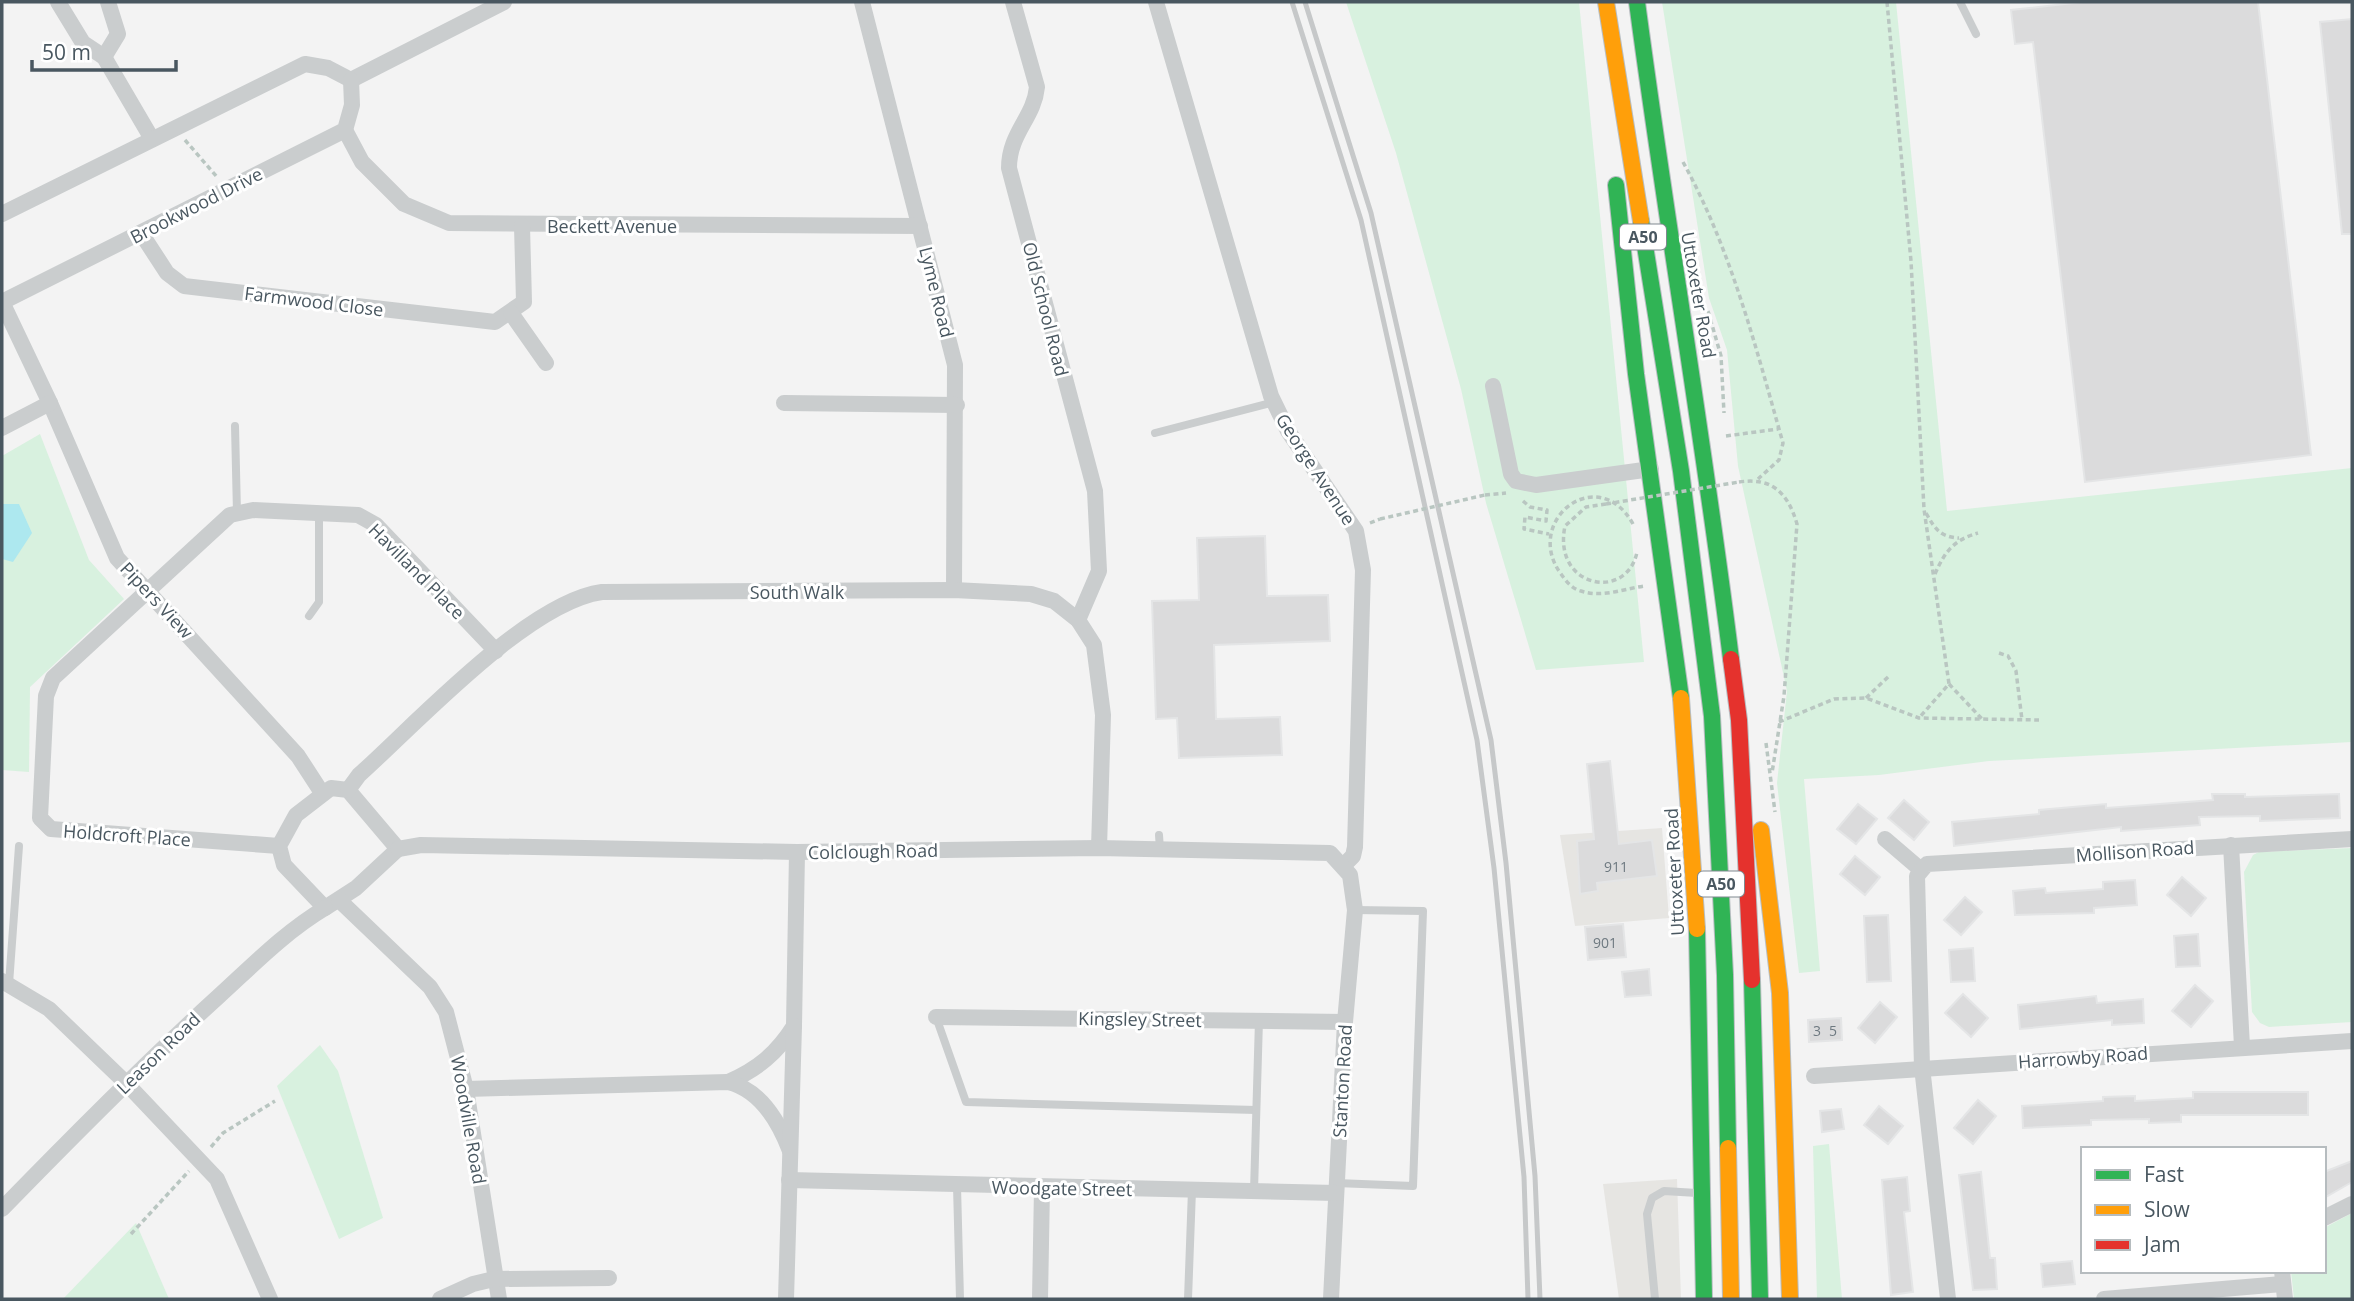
<svg xmlns="http://www.w3.org/2000/svg" width="2354" height="1301" font-family="'Open Sans',sans-serif">
<style>
.commercial{fill:#e6e5e2}
.green{fill:#d8f1df}
.water{fill:#ade8ef}
.building{fill:#dbdbdc;stroke:#e4e5e6;stroke-width:2}
.lines{fill:none;stroke-linecap:round;stroke-linejoin:round}
.fast-casing{stroke:#b8bec2;stroke-width:18}
.slow-casing{stroke:#b8bec2;stroke-width:18}
.jam-casing{stroke:#b8bec2;stroke-width:18}
.path{stroke:#b9c6c1;stroke-width:3.5;stroke-dasharray:5 3.5;stroke-linecap:butt}
.lane{stroke:#cacdce;stroke-width:8}
.street{stroke:#cacdce;stroke-width:16}
.fast{stroke:#30b455;stroke-width:16}
.slow{stroke:#ff9f0a;stroke-width:16}
.jam{stroke:#e5322d;stroke-width:16}
.rail{stroke:#c6c8c9;stroke-width:5}
.path-bridge{stroke:#b9c6c1;stroke-width:3.5;stroke-dasharray:5 3.5;stroke-linecap:butt}
.labels{text-anchor:middle;dominant-baseline:central;stroke-width:6;stroke-linejoin:round;paint-order:stroke}
.number-label{font-size:14px;fill:#6e7980}
.shield{fill:#fff;stroke:#808990;stroke-width:2}
.shield-label{font-size:16px;font-weight:bold;fill:#495760}
.street-label{font-size:18px;fill:#495760;stroke:#fff}
</style>
<rect width="100%" height="100%" fill="#f3f3f3"/>
<g class="commercial">
<path d="M1662,828L1669,918L1575,926L1560,835Z"/>
<path d="M1677,1179L1681,1299H1619L1603,1184Z"/>
</g>
<g class="green">
<path d="M1346,2H1579L1644,662L1536,670L1486,503L1461,389L1396,153Z"/>
<path d="M1662,2H1896L1947,511L2352,468V742L1989,761L1879,775L1804,779L1820,971L1799,973L1777,783L1787,691L1738,466L1727,350L1709,298Z"/>
<path d="M40,434L89,560L124,599L30,687L29,772L2,770V456Z"/>
<path d="M2352,848V1022L2269,1027L2260,1023L2252,1012L2244,872L2253,855L2259,852Z"/>
<path d="M320,1045L338,1071L383,1218L339,1239L277,1086Z"/>
<path d="M1829,1144L1842,1299H1817L1813,1146Z"/>
<path d="M2352,1213V1299H2294L2291,1271H2324V1228Z"/>
<path d="M136,1223L169,1299H63Z"/>
</g>
<path class="water" d="M2,504H19L32,533L13,562L2,559Z"/>
<g class="building">
<path d="M2082,2H2258L2311,455L2085,482L2033,42L2015,44L2011,10Z"/>
<path d="M2352,19V234H2342L2320,22Z"/>
<path d="M1265,536L1267,596L1328,595L1330,641L1214,645L1216,719L1280,717L1282,755L1179,758L1177,718L1156,719L1152,601L1199,600L1197,538Z"/>
<path d="M1610,761L1619,844L1652,840L1657,876L1597,883L1598,891L1580,894L1577,841L1594,839L1587,764Z"/>
<path d="M2212,794H2245V797L2339,794L2340,818L2260,821V816L2199,817L2200,825L2121,831V827L1954,846L1952,822L2039,814V810L2106,804V808L2213,800Z"/>
<path d="M1904,800L1929,822L1914,840L1888,818Z"/>
<path d="M1858,804L1877,819L1856,844L1837,829Z"/>
<path d="M1855,856L1880,877L1865,895L1840,874Z"/>
<path d="M2182,877L2206,898L2191,916L2167,895Z"/>
<path d="M2135,880L2137,905L2094,908V913L2015,915L2013,891L2045,888L2046,893L2103,889V882Z"/>
<path d="M1965,897L1982,912L1961,935L1944,920Z"/>
<path d="M1888,915L1891,981L1867,982L1864,916Z"/>
<path d="M1623,924L1626,957L1588,960L1585,927Z"/>
<path d="M2198,934L2200,966L2176,967L2174,936Z"/>
<path d="M1973,948L1975,981L1951,982L1949,950Z"/>
<path d="M1649,969L1651,995L1625,997L1622,972Z"/>
<path d="M2195,985L2213,1001L2191,1027L2172,1011Z"/>
<path d="M1963,994L1988,1018L1971,1037L1945,1013Z"/>
<path d="M2096,996L2097,1003L2143,999L2144,1023L2112,1025V1020L2020,1029L2018,1005Z"/>
<path d="M1880,1002L1897,1017L1875,1043L1858,1028Z"/>
<path d="M1841,1018L1842,1040L1809,1042L1808,1020Z"/>
<path d="M2193,1092H2308V1115H2181V1122L2149,1123V1119L2091,1120V1125L2023,1128L2022,1106L2103,1101V1097L2135,1096V1101L2193,1098Z"/>
<path d="M1978,1100L1996,1116L1973,1144L1954,1128Z"/>
<path d="M1879,1106L1903,1126L1888,1144L1864,1125Z"/>
<path d="M1841,1109L1844,1129L1822,1132L1820,1111Z"/>
<path d="M2352,1161V1182L2324,1198V1172Z"/>
<path d="M1981,1172L1990,1258H1995L1997,1289L1973,1290L1959,1175Z"/>
<path d="M1907,1177L1910,1211L1904,1212L1913,1292L1891,1295L1882,1180Z"/>
<path d="M2072,1261L2075,1284L2043,1287L2041,1264Z"/>
</g>
<g class="lines">
<g class="fast-casing">
<g id="fast">
<path d="M1637,2C1666,222 1704,440 1731,659"/>
<path d="M1616,185L1636,374L1681,698"/>
<path d="M1641,221L1681,471L1712,716L1725,975L1728,1148"/>
<path d="M1697,929L1704,1299"/>
<path d="M1752,980L1760,1299"/>
</g>
</g>
<g class="slow-casing">
<g id="slow">
<path d="M1606,2L1641,221"/>
<path d="M1681,698L1697,929"/>
<path d="M1761,830L1780,993L1790,1299"/>
<path d="M1728,1148L1731,1299"/>
</g>
</g>
<g class="jam-casing">
<path id="jam" d="M1731,659L1739,720L1752,980"/>
</g>
<g class="path">
<path d="M1887,2L1911,261L1924,509L1949,684L1919,718"/>
<path d="M185,140L217,177"/>
<path d="M1683,162C1731,249 1756,348 1783,443L1779,460L1758,479"/>
<path d="M1708,311L1721,356L1724,413"/>
<path d="M1726,436L1778,429"/>
<path d="M1739,482C1772,477 1788,493 1797,524L1784,696L1772,773"/>
<path d="M1485,495L1506,493"/>
<path d="M1523,501L1530,507L1547,510L1546,521L1525,517L1524,529L1549,534"/>
<path d="M1606,504L1586,507L1565,526C1552,588 1627,602 1637,552"/>
<path d="M1926,513C1935,529 1940,537 1959,538"/>
<path d="M1370,523L1380,519"/>
<path d="M1633,524C1598,461 1522,521 1561,574C1566,581 1572,589 1581,591C1602,598 1623,589 1644,586"/>
<path d="M1935,574C1945,551 1954,540 1978,533"/>
<path d="M1999,653L2008,656L2016,671L2022,720"/>
<path d="M1949,684L1982,719"/>
<path d="M1866,698L1889,676"/>
<path d="M1779,722L1834,699L1866,698L1919,718L2039,720"/>
<path d="M1766,743L1775,812"/>
<path d="M211,1147L223,1133L275,1101"/>
<path d="M131,1234L189,1171"/>
</g>
<g class="lane">
<path d="M1960,2L1976,34"/>
<path d="M235,426L237,513"/>
<path d="M1155,433L1274,402"/>
<path d="M309,616L319,602V513"/>
<path d="M1159,835L1160,849"/>
<path d="M9,984L19,846"/>
<path d="M936,1017L966,1102L1256,1110"/>
<path d="M1336,1183L1413,1186L1423,911L1355,910"/>
<path d="M957,1186L960,1299"/>
<path d="M1254,1191L1259,1020"/>
<path d="M1188,1299L1192,1190"/>
<path d="M1655,1299L1647,1214L1652,1198L1664,1191L1697,1193"/>
</g>
<g class="street">
<path d="M58,2L83,43L104,57L152,139"/>
<path d="M862,2L955,365L954,590"/>
<path d="M1013,2L1037,87C1034,118 1009,133 1009,168L1095,491L1099,571L1078,620"/>
<path d="M1156,2L1271,396L1288,431L1356,531L1363,570L1355,847L1353,856L1344,865"/>
<path d="M104,57L118,34L108,2"/>
<path d="M351,80L504,2"/>
<path d="M345,130L362,162L404,204L449,223L920,226"/>
<path d="M2,214L305,64L328,68L351,80"/>
<path d="M141,233L167,273L184,286L495,322L524,302L522,226"/>
<path d="M2,302L50,403L117,558L298,756L322,793"/>
<path d="M2,302L345,130L352,105L351,80"/>
<path d="M511,313L546,363"/>
<path d="M1493,386L1511,474L1516,481L1536,485L1651,469"/>
<path d="M784,403L957,405"/>
<path d="M2,428L50,403"/>
<path d="M331,788L348,790L398,849L356,888L325,908L284,865L279,846L296,815Z"/>
<path d="M348,790L359,775C417,723 528,602 602,592L954,590L1031,594L1054,601L1078,620L1094,645L1103,715L1099,848"/>
<path d="M1885,839L1920,869"/>
<path d="M2231,845L2242,1046"/>
<path d="M279,846L51,829L40,818L46,696L53,678L230,515L253,510L358,515L376,525L496,651"/>
<path d="M398,849L421,845L797,852L1099,848L1330,853L1350,875L1355,910L1345,1022L1331,1299"/>
<path d="M339,900L430,987L446,1012L466,1089L499,1299"/>
<path d="M2,981L49,1009L126,1083L217,1179L270,1299"/>
<path d="M936,1017L1345,1022"/>
<path d="M1814,1076L2352,1041"/>
<path d="M728,1082C758,1069 777,1053 794,1026L797,852"/>
<path d="M466,1089L728,1082C761,1090 779,1122 790,1151"/>
<path d="M789,1180L1336,1193"/>
<path d="M2,1209C73,1136 144,1064 219,996C253,965 285,932 325,908"/>
<path d="M2324,1218L2352,1204"/>
<path d="M2282,1271L2285,1299"/>
<path d="M440,1299L473,1284L494,1279L609,1278"/>
<path d="M786,1299L794,1026"/>
<path d="M1040,1299L1042,1188"/>
<path d="M1948,1299L1922,1067L1917,876L1927,864L2352,839"/>
<path d="M2104,1299L2282,1284"/>
</g>
<use href="#fast" class="fast"/>
<use href="#slow" class="slow"/>
<use href="#jam" class="jam"/>
<g class="rail">
<path d="M1292,2L1361,220L1477,740L1494,868L1524,1177L1528,1299"/>
<path d="M1305,2L1371,213L1491,740L1506,863L1535,1176L1540,1299"/>
</g>
<g class="path-bridge">
<path d="M1606,504L1739,482"/>
<path d="M1380,519L1485,495"/>
</g>
</g>
<g class="labels">
<g class="number-label">
<text x="1616" y="866">911</text>
<text x="1605" y="942">901</text>
<text x="1817" y="1030">3</text>
<text x="1833" y="1030">5</text>
</g>
<g class="shield">
<rect x="1620" y="224.5" width="46" height="25" rx="5"/>
<rect x="1698" y="871.5" width="46" height="25" rx="5"/>
</g>
<g class="shield-label">
<text x="1643" y="237">A50</text>
<text x="1721" y="884">A50</text>
</g>
<g class="street-label">
<text transform="translate(196 205) rotate(-27)">Brookwood Drive</text>
<text x="612" y="226">Beckett Avenue</text>
<text transform="translate(937 292) rotate(76)">Lyme Road</text>
<text transform="translate(1699 295) rotate(80)">Uttoxeter Road</text>
<text transform="translate(314 301) rotate(7)">Farmwood Close</text>
<text transform="translate(1046 309) rotate(76)">Old School Road</text>
<text transform="translate(1316 469) rotate(57)">George Avenue</text>
<text transform="translate(417 571) rotate(45)">Havilland Place</text>
<text x="797" y="592">South Walk</text>
<text transform="translate(157 600) rotate(47)">Pipers View</text>
<text transform="translate(127 835) rotate(4)">Holdcroft Place</text>
<text transform="translate(873 851) rotate(-1)">Colclough Road</text>
<text transform="translate(2135 851) rotate(-4)">Mollison Road</text>
<text transform="translate(1674 872) rotate(-93)">Uttoxeter Road</text>
<text transform="translate(1140 1019) rotate(1)">Kingsley Street</text>
<text transform="translate(158 1053) rotate(-44)">Leason Road</text>
<text transform="translate(2083 1057) rotate(-4)">Harrowby Road</text>
<text transform="translate(1342 1081) rotate(-87)">Stanton Road</text>
<text transform="translate(469 1120) rotate(80)">Woodville Road</text>
<text transform="translate(1062 1188) rotate(1)">Woodgate Street</text>
</g>
</g>
<rect width="2354" height="1301" fill="none" stroke="#495760" stroke-width="7"/>
<rect x="2081" y="1147" width="245" height="126" fill="#ffffff" stroke="#b6bcbf" stroke-width="2"/>
<rect x="2095" y="1170" width="35" height="10" fill="#30b455" stroke="#b6bcbf" stroke-width="2"/>
<text x="2144" y="1182" font-size="21" fill="#495760">Fast</text>
<rect x="2095" y="1205" width="35" height="10" fill="#ff9f0a" stroke="#b6bcbf" stroke-width="2"/>
<text x="2144" y="1217" font-size="21" fill="#495760">Slow</text>
<rect x="2095" y="1240" width="35" height="10" fill="#e5322d" stroke="#b6bcbf" stroke-width="2"/>
<text x="2144" y="1252" font-size="21" fill="#495760">Jam</text>
<path d="M32 60v10h144v-10" fill="none" stroke="#495760" stroke-width="3.5"/>
<text x="42" y="60" font-size="21" fill="#495760" stroke="#ffffff" stroke-width="5" paint-order="stroke">50 m</text>
</svg>
